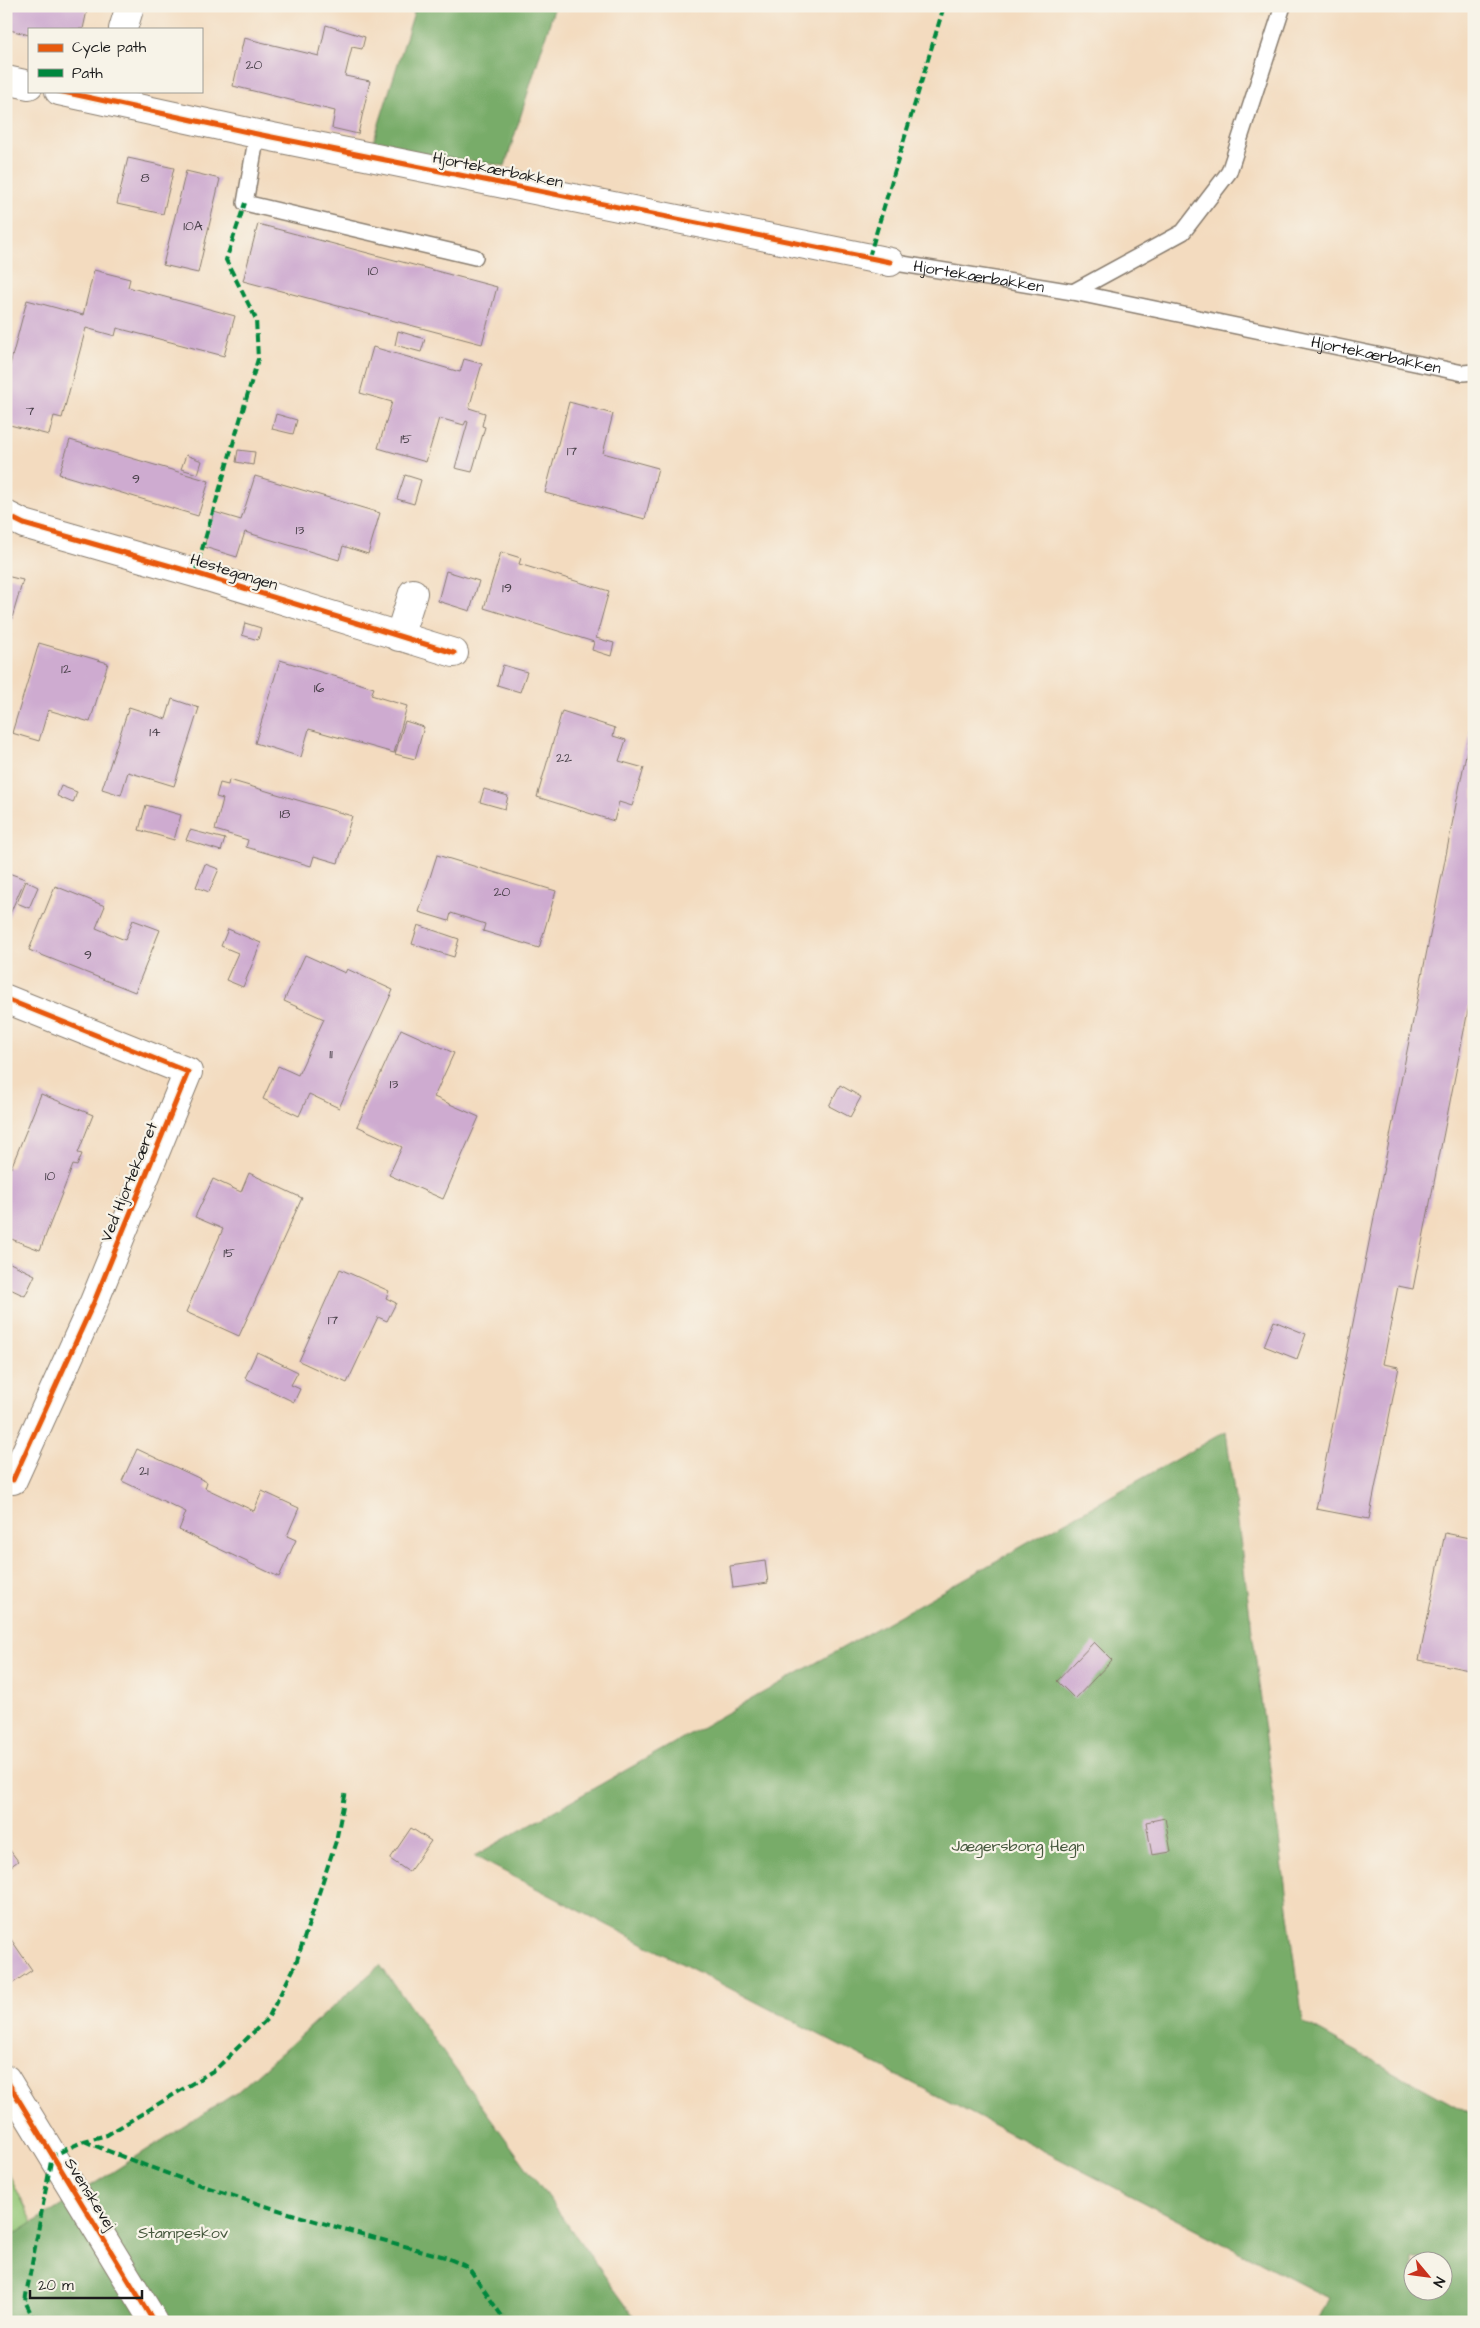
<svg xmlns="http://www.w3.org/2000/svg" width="1480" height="2328" font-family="'Architects Daughter',sans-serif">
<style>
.green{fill:#95c879;stroke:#58724a}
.forest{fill:#78ac69;stroke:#4a6442;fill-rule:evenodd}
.building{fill:#ceabd0}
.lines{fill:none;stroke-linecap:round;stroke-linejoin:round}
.lane-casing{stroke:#887c6e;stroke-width:18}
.street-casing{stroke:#887c6e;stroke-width:30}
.lane{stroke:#fff;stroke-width:15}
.street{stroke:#fff;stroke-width:28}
.quiet{stroke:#00873e;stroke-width:4;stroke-dasharray:8 4;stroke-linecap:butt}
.cycleway-casing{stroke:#f7f3e8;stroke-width:8}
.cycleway{stroke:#e8590c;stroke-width:5}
.labels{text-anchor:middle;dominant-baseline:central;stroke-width:4.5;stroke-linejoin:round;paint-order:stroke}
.number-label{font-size:14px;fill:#484049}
.street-label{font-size:16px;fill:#1c1c1c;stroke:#f7f3e8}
.park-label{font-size:16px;fill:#46583d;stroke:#f7f3e8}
</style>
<rect width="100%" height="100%" fill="#f7f3e8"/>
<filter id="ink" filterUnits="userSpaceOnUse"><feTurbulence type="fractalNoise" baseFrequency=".02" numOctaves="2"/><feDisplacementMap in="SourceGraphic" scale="10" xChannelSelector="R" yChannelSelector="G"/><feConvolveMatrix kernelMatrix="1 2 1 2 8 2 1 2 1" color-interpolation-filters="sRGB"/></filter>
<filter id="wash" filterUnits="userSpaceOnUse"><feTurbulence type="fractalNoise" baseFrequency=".0096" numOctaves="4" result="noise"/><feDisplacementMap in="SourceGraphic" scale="20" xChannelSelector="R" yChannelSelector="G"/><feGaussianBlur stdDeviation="1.12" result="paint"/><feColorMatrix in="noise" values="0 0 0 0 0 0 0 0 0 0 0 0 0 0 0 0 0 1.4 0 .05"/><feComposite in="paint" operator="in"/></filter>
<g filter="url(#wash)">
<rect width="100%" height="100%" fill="#f3dbbf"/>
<path class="green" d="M6,2168L82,2322H6Z"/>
<g class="forest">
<path d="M416,6H555L505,166L372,146Z"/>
<path d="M1226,1431L1303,2022L1474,2116V2322H1316L1328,2298L474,1856ZM1412,2260H1442V2290H1412Z"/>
<path d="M380,1965L638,2322H6V2240L236,2093Z"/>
</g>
<g id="blocks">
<g class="building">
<path d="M6,6H88L83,29H29V35L6,29Z"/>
<path d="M326,25L365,37L362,49L352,47L345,76L370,81L358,134L332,128L335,111L233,86L244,38L319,56Z"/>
<path d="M128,158L174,168L163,214L117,204Z"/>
<path d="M186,171L220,179L198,273L163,265Z"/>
<path d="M258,224L497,287L482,344L243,281Z"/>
<path d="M94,270L130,279L128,287L235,316L224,356L117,328L115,336L86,328L62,418L54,416L49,435L6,424V380L27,300L83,315Z"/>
<path d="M398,331L425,339L421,352L395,345Z"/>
<path d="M373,347L460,372L464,359L482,364L469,408L485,413L482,426L485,427L472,472L455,468L468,422L466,421L464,425L439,418L426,462L378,448L392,402L360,393Z"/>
<path d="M569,402L613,414L603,453L658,468L645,519L545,493Z"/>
<path d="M276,414L297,420L293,434L272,429Z"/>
<path d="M70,440L209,481L198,516L59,474Z"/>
<path d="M238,450L255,452L253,465L236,462Z"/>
<path d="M186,455L202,461L198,474L181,469Z"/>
<path d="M405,475L421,480L414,504L397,499Z"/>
<path d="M255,476L380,513L368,554L343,546L339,560L245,532L237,557L204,547L214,512L241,520Z"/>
<path d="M501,552L521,558L519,564L609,591L596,638L614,643L611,656L592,650L594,642L484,608Z"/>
<path d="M446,571L479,581L470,611L438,601Z"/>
<path d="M6,576L23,580L7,635H6Z"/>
<path d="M245,623L261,628L258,640L242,635Z"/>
<path d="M39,643L108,663L90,722L48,710L39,741L12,733Z"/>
<path d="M280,660L374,688L371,695L407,706L394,753L309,729L301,757L255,743Z"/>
<path d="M503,665L527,672L520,692L497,685Z"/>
<path d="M172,699L199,708L174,786L128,772L121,795L102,789L129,707L166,719Z"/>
<path d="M562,711L615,728L613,736L626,740L619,761L644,768L632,806L619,802L614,821L537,797Z"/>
<path d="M1473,719L1474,908L1469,927L1474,928V980L1413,1289L1398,1286L1383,1364L1399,1367L1369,1519L1316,1509Z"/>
<path d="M405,721L424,727L415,759L395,754Z"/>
<path d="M229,780L352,816L338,863L314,856L311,866L246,847L248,840L215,830L223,799L216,797L220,783L228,785Z"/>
<path d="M61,786L77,792L73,803L57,796Z"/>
<path d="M484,789L508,796L505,809L480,802Z"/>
<path d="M146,805L181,815L174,840L139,830Z"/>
<path d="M190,830L225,839L221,851L186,840Z"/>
<path d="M437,855L556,891L539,948L483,931L485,924L451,913L449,921L419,912Z"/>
<path d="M205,864L219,869L209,892L196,887Z"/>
<path d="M6,872L25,879L6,923Z"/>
<path d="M26,881L38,887L29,908L17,903Z"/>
<path d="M55,886L105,906L96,928L125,940L133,920L160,930L135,992L29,950Z"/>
<path d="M418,925L459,939L454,957L412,944Z"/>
<path d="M228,929L261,943L243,987L226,980L238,953L221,946Z"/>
<path d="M305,955L345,973L347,969L393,990L339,1108L309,1094L299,1116L263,1099L278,1066L298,1075L324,1019L284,1001Z"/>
<path d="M401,1029L454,1053L434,1097L479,1117L443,1199L389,1175L402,1147L357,1126Z"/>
<path d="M840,1085L861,1097L850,1117L829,1106Z"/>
<path d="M41,1094L93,1115L78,1153L82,1154L77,1166L73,1165L40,1250L6,1237V1166L11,1168Z"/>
<path d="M249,1173L302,1198L239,1336L186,1312L223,1229L195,1217L213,1179L241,1192Z"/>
<path d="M6,1261L35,1275L25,1296L6,1287Z"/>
<path d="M340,1269L389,1291L386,1298L396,1303L387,1321L378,1317L347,1383L299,1361Z"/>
<path d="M1274,1321L1306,1334L1297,1359L1264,1346Z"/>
<path d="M257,1352L298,1372L291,1385L300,1389L294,1402L245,1378Z"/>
<path d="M137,1449L207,1482L205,1488L254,1511L262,1491L299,1508L287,1536L296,1540L279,1577L179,1530L186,1512L122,1481Z"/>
<path d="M1445,1533L1474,1539V1671L1419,1660Z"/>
<path d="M765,1561L768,1583L733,1588L730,1566Z"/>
<path d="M1094,1642L1112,1660L1075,1699L1057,1681Z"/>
<path d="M1165,1818L1171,1852L1152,1855L1146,1822Z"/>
<path d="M411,1828L431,1841L409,1872L390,1859Z"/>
<path d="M6,1845L18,1861L6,1870Z"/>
<path d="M6,1932L32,1970L13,1983L6,1974Z"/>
</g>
</g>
</g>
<g filter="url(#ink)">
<use href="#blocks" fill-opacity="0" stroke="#887c6e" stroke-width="1"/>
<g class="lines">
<g class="lane-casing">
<g id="lane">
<path d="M257,134L245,203L475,257"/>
<path id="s1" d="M890,262L1073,292L1463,373L1474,372"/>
<path d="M1073,292L1183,232L1229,172L1283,6"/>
</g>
</g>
<g class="street-casing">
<g id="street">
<path d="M123,29L130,6"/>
<path d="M6,80L29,85"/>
<path d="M59,91L257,134L890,262"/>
<path d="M6,515L24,524L195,573L454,653"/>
<path d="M399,637L413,593"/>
<path d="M6,999L188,1072L94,1302L13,1480"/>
<path d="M6,2079L154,2322"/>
</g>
</g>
<use href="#lane" class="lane"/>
<use href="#street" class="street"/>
<g class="quiet">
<path d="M869,257L944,6"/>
<path d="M195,573L258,359L256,319L226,260L245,203"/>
<path d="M84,2141C200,2190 323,2224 445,2257L468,2267L506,2322"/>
<path d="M35,2322L25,2301L52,2156L84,2141L107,2135L216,2069L268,2018L295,1966L336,1841L346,1791"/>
</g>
<g class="cycleway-casing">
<g id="cycleway">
<path d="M59,91L257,134L890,262"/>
<path d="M6,515L24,524L195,573L454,653"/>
<path d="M6,999L188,1072L94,1302L13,1480"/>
<path d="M6,2079L154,2322"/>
</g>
</g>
<use href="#cycleway" class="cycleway"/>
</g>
</g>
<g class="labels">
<g class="number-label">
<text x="254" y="65">20</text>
<text x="145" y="178">8</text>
<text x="193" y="226">10A</text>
<text x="373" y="271">10</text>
<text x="30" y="411">7</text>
<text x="406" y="439">15</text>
<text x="572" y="451">17</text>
<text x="136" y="479">9</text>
<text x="300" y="530">13</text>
<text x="507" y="588">19</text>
<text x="66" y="669">12</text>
<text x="319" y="688">16</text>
<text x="155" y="732">14</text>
<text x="564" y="758">22</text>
<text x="285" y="814">18</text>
<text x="502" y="892">20</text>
<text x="88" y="955">9</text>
<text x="331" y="1054">11</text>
<text x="394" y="1084">13</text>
<text x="50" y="1176">10</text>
<text x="229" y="1253">15</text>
<text x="333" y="1320">17</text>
<text x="144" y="1471">21</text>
</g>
<g class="street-label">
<text transform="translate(498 170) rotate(11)">Hjortekærbakken</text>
<text stroke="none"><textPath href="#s1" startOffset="90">Hjortekærbakken</textPath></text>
<text stroke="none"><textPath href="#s1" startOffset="495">Hjortekærbakken</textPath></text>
<text transform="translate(234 572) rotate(17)">Hestegangen</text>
<text transform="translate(129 1182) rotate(-68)">Ved Hjortekæret</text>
<text transform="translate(90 2194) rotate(58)">Svenskevej</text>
</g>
<g class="park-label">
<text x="1018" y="1846">Jægersborg Hegn</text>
<text x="183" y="2233">Stampeskov</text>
</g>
</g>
<rect width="1480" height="2328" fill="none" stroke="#f7f3e8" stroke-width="25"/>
<rect x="28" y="28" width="175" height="65" fill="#f7f3e8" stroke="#9f9d96"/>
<rect x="38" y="44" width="25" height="8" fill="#e8590c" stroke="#9f9d96"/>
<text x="72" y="52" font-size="15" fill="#1c1c1c">Cycle path</text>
<rect x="38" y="69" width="25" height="8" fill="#00873e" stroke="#9f9d96"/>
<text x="72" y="78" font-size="15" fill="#1c1c1c">Path</text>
<g transform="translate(1428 2276) rotate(119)"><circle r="24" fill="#f7f3e8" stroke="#9f9d96"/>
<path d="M0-4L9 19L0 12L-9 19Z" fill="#c8321e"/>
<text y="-8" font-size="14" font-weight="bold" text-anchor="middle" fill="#1c1c1c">N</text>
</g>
<path d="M30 2290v8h112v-8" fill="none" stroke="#1c1c1c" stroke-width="2.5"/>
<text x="38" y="2290" font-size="15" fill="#1c1c1c" stroke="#f7f3e8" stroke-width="4" paint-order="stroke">20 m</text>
</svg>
